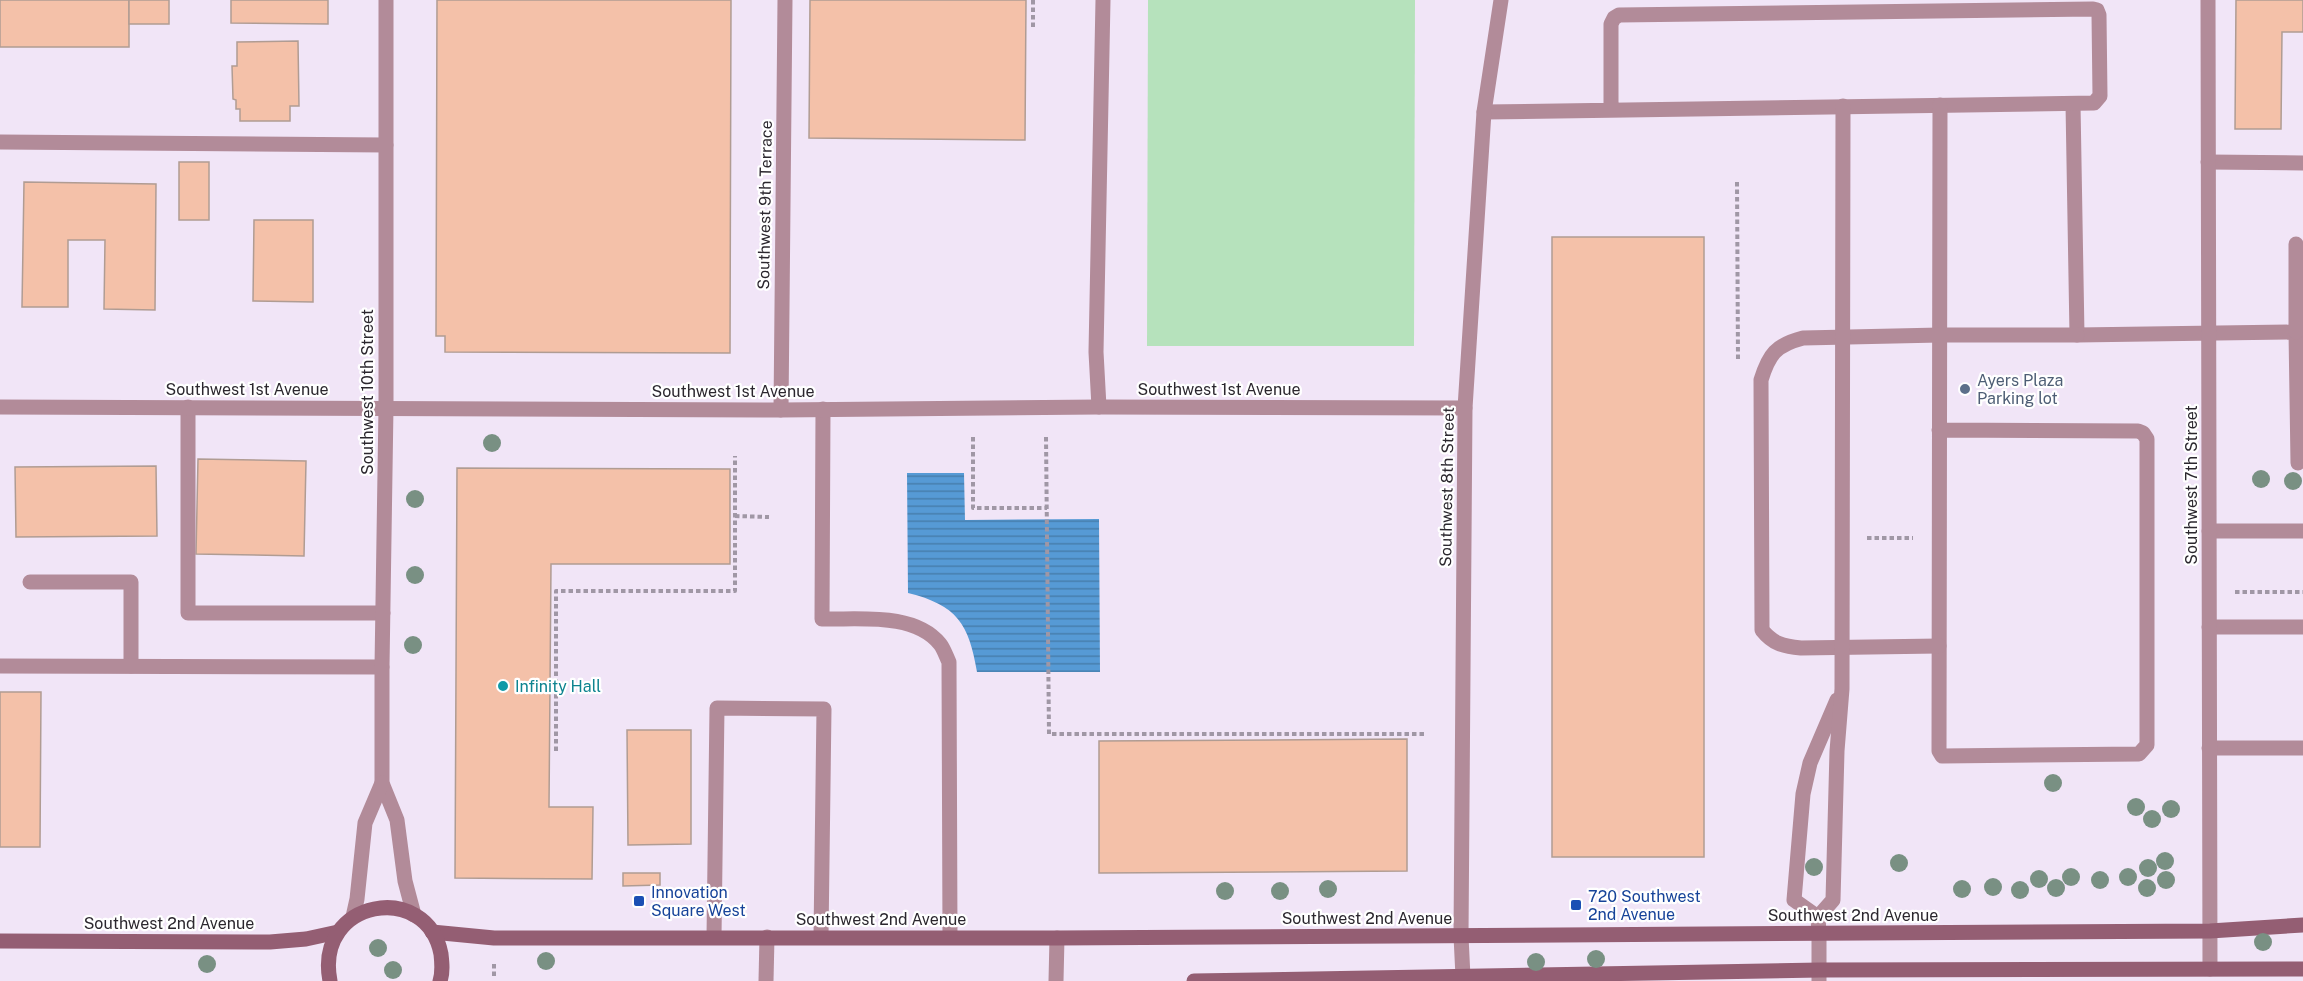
<svg xmlns="http://www.w3.org/2000/svg" width="2303" height="981" font-family="'Public Sans',sans-serif">
<style>
.green{fill:#b6e2bc}
.water{fill:url(#water-rules)}
.building{fill:#f4c1a9;stroke:#b09c93;stroke-width:1.5}
.lines{fill:none;stroke-linecap:round;stroke-linejoin:round}
.path{stroke:#a097a5;stroke-width:4;stroke-dasharray:4.5 3;stroke-linecap:butt}
.lane{stroke:#b28b99;stroke-width:15}
.street{stroke:#b28b99;stroke-width:15}
.secondary{stroke:#945e73;stroke-width:15}
.tree{fill:#799083}
.service-dot{fill:#5c6f8a;stroke:#fff;stroke-width:2}
.culture-dot{fill:#0f9aa8;stroke:#fff;stroke-width:2}
.transit-dot{fill:#1a4fb4;stroke:#fff;stroke-width:2}
.labels{text-anchor:middle;dominant-baseline:central;stroke-width:4.5;stroke-linejoin:round;paint-order:stroke}
.street-label{font-size:16px;fill:#2b272e;stroke:#fff}
.service-label{font-size:16px;fill:#4e5e75;stroke:#fff;text-anchor:start}
.culture-label{font-size:16px;fill:#0d838f;stroke:#fff;text-anchor:start}
.transit-label{font-size:16px;fill:#164399;stroke:#fff;text-anchor:start}
</style>
<defs>
<pattern id="water-rules" width="6" height="5" patternUnits="userSpaceOnUse" patternTransform="scale(1.5)"><rect width="6" height="5" fill="#569ad5"/><path d="M0 2.5h6" fill="none" stroke="#477ead"/></pattern>
</defs>
<rect width="100%" height="100%" fill="#f1e5f7"/>
<path class="green" d="M1148,0H1415L1414,346H1147Z"/>
<path class="water" d="M907,473H964L965,520L1099,519L1100,672H977C969,624 957,605 908,593Z"/>
<g class="building">
<rect x="0" y="0" width="129" height="47"/>
<rect x="129" y="0" width="40" height="24"/>
<path d="M231,0H328V24L231,23Z"/>
<path d="M437,0H731L730,353L445,352V336H436Z"/>
<path d="M810,0H1026L1025,140L809,138Z"/>
<path d="M2236,0H2303V32H2282L2281,129H2235Z"/>
<path d="M298,41L299,106H290V121H240V109H236V100L233,99L232,66H237V42Z"/>
<rect x="179" y="162" width="30" height="58"/>
<path d="M24,182L156,184L155,310L104,309L105,240H68V307H22Z"/>
<path d="M254,220H313V302L253,301Z"/>
<rect x="1552" y="237" width="152" height="620"/>
<path d="M198,459L306,461L304,556L196,554Z"/>
<path d="M156,466L157,536L16,537L15,467Z"/>
<path d="M457,468L730,469V564H551L549,807H593L592,879L455,878Z"/>
<path d="M0,692H41L40,847H0Z"/>
<path d="M627,730H691V844L628,845Z"/>
<path d="M1407,739V871L1099,873V741Z"/>
<path d="M623,873H660V885L623,886Z"/>
</g>
<g class="lines">
<g class="path">
<path d="M1033,0V29"/>
<path d="M1737,182L1738,360"/>
<path d="M973,437V508H1047"/>
<path d="M1046,437L1049,734H1424"/>
<path d="M735,516L769,517"/>
<path d="M1867,538H1913"/>
<path d="M2235,592H2303"/>
<path d="M556,751V591H735V456"/>
<path d="M494,964V976"/>
</g>
<g class="lane">
<path d="M2073,104L2077,335L2296,332L2298,463"/>
<path d="M1484,112L2094,103L2100,96L2099,15L2097,10L2093,9L1619,15L1614,18L1611,24V110"/>
<path d="M0,142L386,145"/>
<path d="M2208,162L2303,163"/>
<path d="M2296,244V332"/>
<path d="M188,407V613H383"/>
<path d="M1099,407L1096,352L1103,0"/>
<path d="M823,409L822,619C859,620 914,612 940,644C944,649 946,656 949,662L950,937"/>
<path d="M781,410L785,0"/>
<path d="M1939,430L2138,431L2143,433L2147,439V745L2139,754L1942,756L1939,751L1940,105"/>
<path d="M2209,531H2303"/>
<path d="M30,582H131V666"/>
<path d="M2209,627H2303"/>
<path d="M1939,646L1801,648C1783,646 1773,644 1762,630L1761,380C1769,354 1776,345 1803,338L1940,335H2077"/>
<path d="M0,666L382,667"/>
<path d="M2209,748H2303"/>
<path d="M1818,917L1794,900L1803,794L1810,763L1837,700"/>
<path d="M1819,933L1818,917L1833,900L1837,751L1842,689L1843,106"/>
<path d="M714,937L717,708L824,709L821,937"/>
<path d="M766,981L767,937"/>
</g>
<g class="street">
<path d="M386,0V407L382,667V783L397,820L405,881L414,915"/>
<path d="M2208,0L2210,969"/>
<path d="M0,407L781,410L1099,407L1465,408"/>
<path d="M353,917L357,899L365,823L382,783"/>
<path d="M1819,933V981"/>
<path d="M1463,977L1461,936L1465,408L1484,112L1501,0"/>
<path d="M1056,981L1057,938"/>
</g>
<g class="secondary">
<path d="M432,932L494,938H1057L2210,931L2303,925"/>
<path d="M0,941L270,942L306,939L338,932"/>
<path d="M330,981C314,899 427,880 441,954C442,963 443,972 440,981"/>
<path d="M1194,981L1820,970L2303,969"/>
</g>
</g>
<g class="tree">
<circle cx="492" cy="443" r="9"/>
<circle cx="2261" cy="479" r="9"/>
<circle cx="2293" cy="481" r="9"/>
<circle cx="415" cy="499" r="9"/>
<circle cx="415" cy="575" r="9"/>
<circle cx="413" cy="645" r="9"/>
<circle cx="2053" cy="783" r="9"/>
<circle cx="2136" cy="807" r="9"/>
<circle cx="2171" cy="809" r="9"/>
<circle cx="2152" cy="819" r="9"/>
<circle cx="2165" cy="861" r="9"/>
<circle cx="1899" cy="863" r="9"/>
<circle cx="1814" cy="867" r="9"/>
<circle cx="2148" cy="868" r="9"/>
<circle cx="2071" cy="877" r="9"/>
<circle cx="2128" cy="877" r="9"/>
<circle cx="2039" cy="879" r="9"/>
<circle cx="2100" cy="880" r="9"/>
<circle cx="2166" cy="880" r="9"/>
<circle cx="1993" cy="887" r="9"/>
<circle cx="2056" cy="888" r="9"/>
<circle cx="2147" cy="888" r="9"/>
<circle cx="1328" cy="889" r="9"/>
<circle cx="1962" cy="889" r="9"/>
<circle cx="2020" cy="890" r="9"/>
<circle cx="1225" cy="891" r="9"/>
<circle cx="1280" cy="891" r="9"/>
<circle cx="2263" cy="942" r="9"/>
<circle cx="378" cy="948" r="9"/>
<circle cx="1596" cy="959" r="9"/>
<circle cx="546" cy="961" r="9"/>
<circle cx="1536" cy="962" r="9"/>
<circle cx="207" cy="964" r="9"/>
<circle cx="393" cy="970" r="9"/>
</g>
<circle class="service-dot" cx="1965" cy="389" r="6"/>
<circle class="culture-dot" cx="503" cy="686" r="6"/>
<g class="transit-dot">
<rect x="633" y="895" width="12" height="12" rx="3"/>
<rect x="1570" y="899" width="12" height="12" rx="3"/>
</g>
<g class="labels">
<g class="street-label">
<text transform="translate(765 205) rotate(-89)">Southwest 9th Terrace</text>
<text x="247" y="389">Southwest 1st Avenue</text>
<text x="1219" y="389">Southwest 1st Avenue</text>
<text x="733" y="391">Southwest 1st Avenue</text>
<text transform="translate(367 392) rotate(-90)">Southwest 10th Street</text>
<text transform="translate(2191 485) rotate(-90)">Southwest 7th Street</text>
<text transform="translate(1447 487) rotate(-89)">Southwest 8th Street</text>
<text x="1853" y="915">Southwest 2nd Avenue</text>
<text x="1367" y="918">Southwest 2nd Avenue</text>
<text x="881" y="919">Southwest 2nd Avenue</text>
<text x="169" y="923">Southwest 2nd Avenue</text>
</g>
<g class="service-label">
<text x="1977" y="380">Ayers Plaza<tspan x="1977" dy="18">Parking lot</tspan></text>
</g>
<g class="culture-label">
<text x="515" y="686">Infinity Hall</text>
</g>
<g class="transit-label">
<text x="651" y="892">Innovation<tspan x="651" dy="18">Square West</tspan></text>
<text x="1588" y="896">720 Southwest<tspan x="1588" dy="18">2nd Avenue</tspan></text>
</g>
</g>
</svg>
